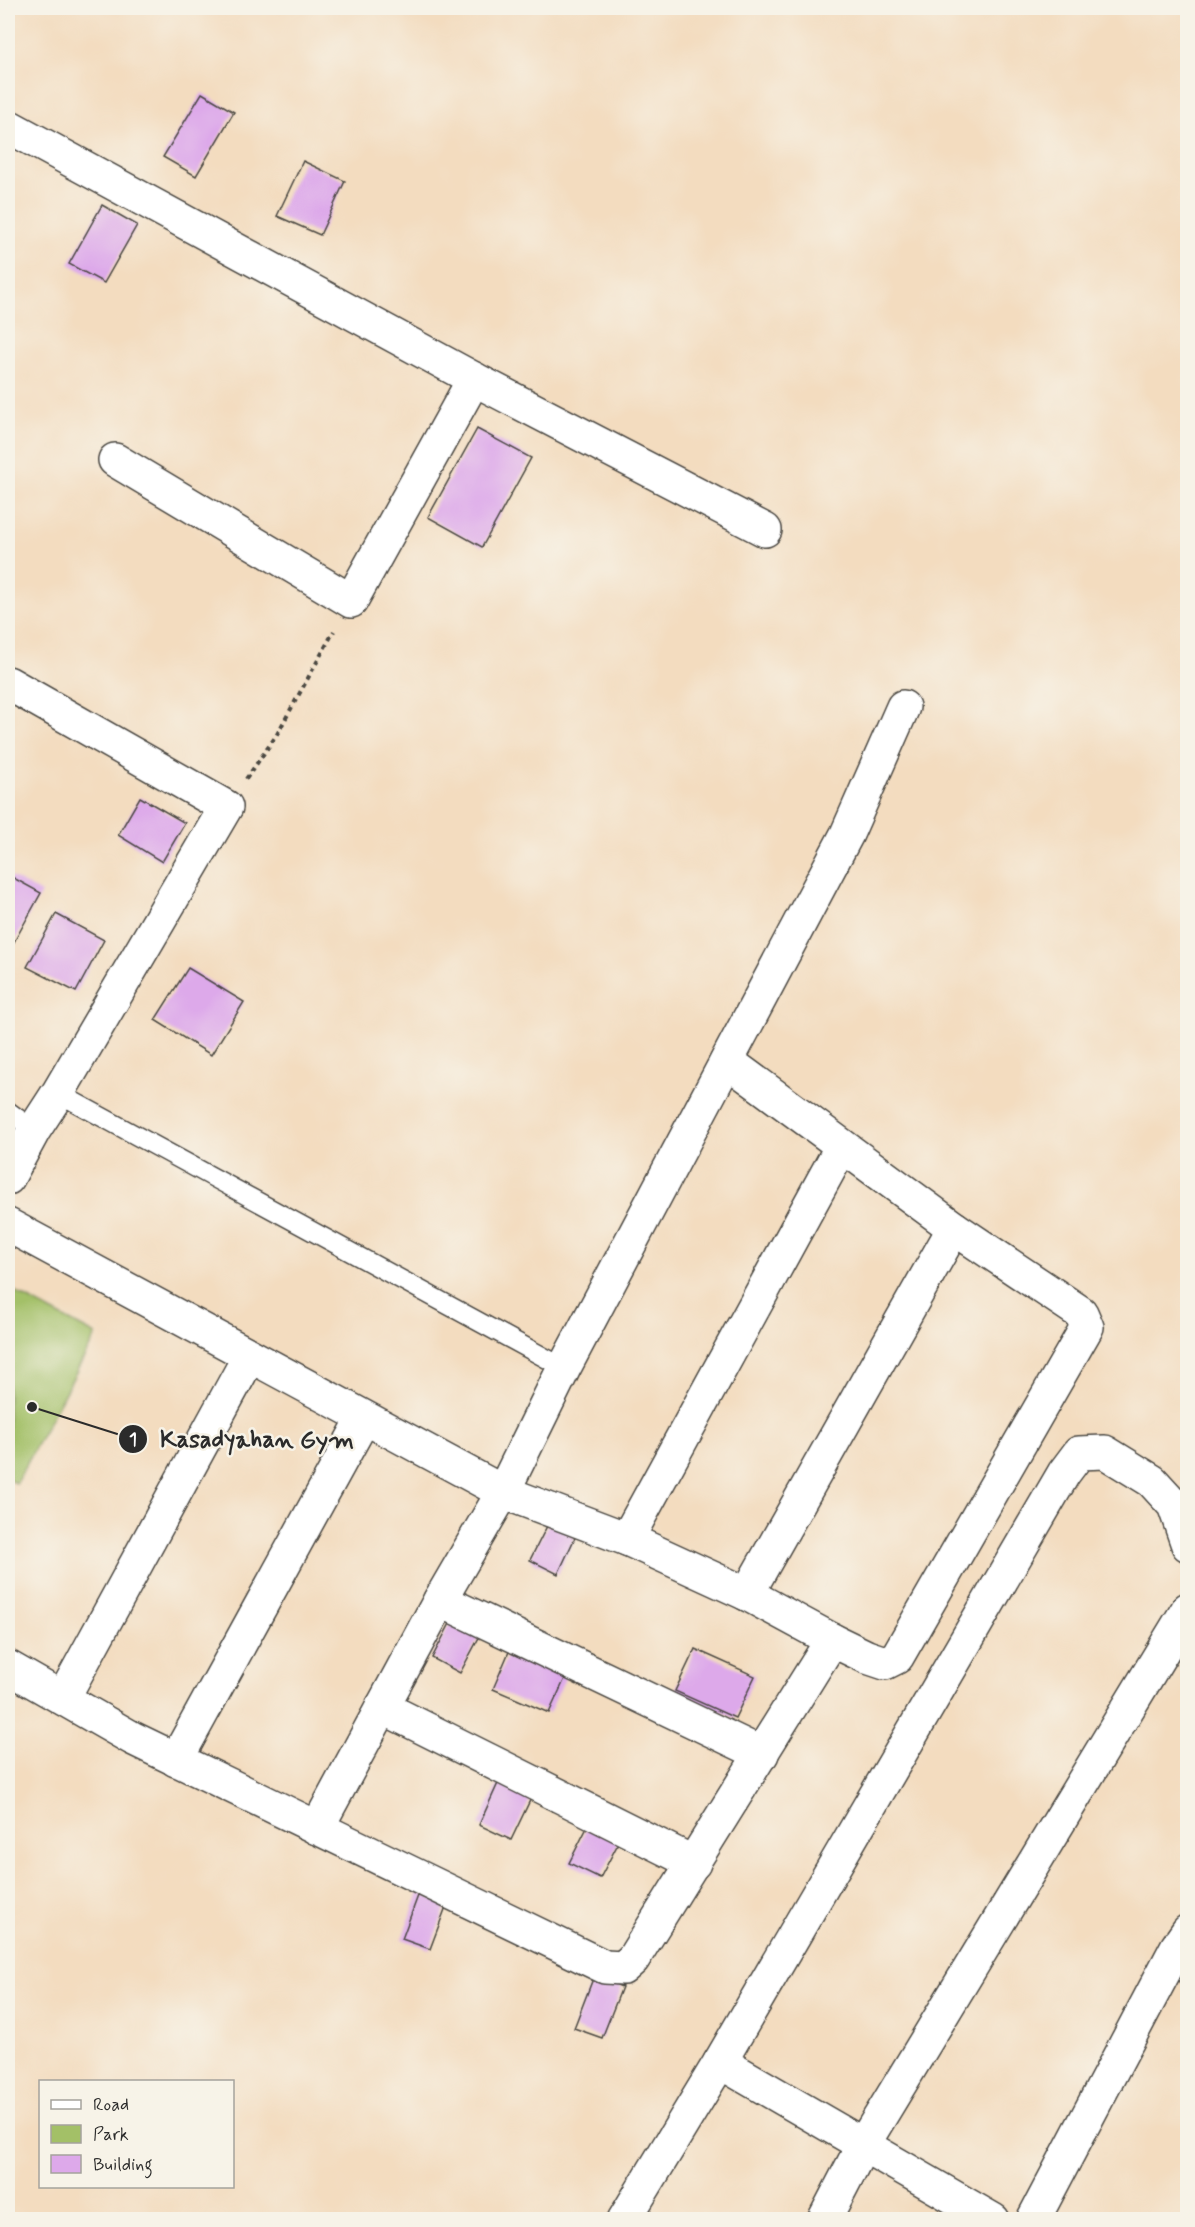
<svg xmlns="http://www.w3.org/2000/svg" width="1195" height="2227" font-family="Mynerve,sans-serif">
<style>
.green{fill:#a3c067;stroke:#677649;stroke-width:1.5}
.building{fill:#dda9ea}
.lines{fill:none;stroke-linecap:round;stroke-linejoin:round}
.lane-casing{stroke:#494641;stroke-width:21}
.street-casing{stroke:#494641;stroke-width:36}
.path{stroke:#494641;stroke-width:4;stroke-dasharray:4.5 4.5;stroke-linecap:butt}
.lane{stroke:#fff;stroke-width:18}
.street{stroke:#fff;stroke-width:33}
.leader{fill:none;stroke:#2b2b2b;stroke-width:2}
.callout-dot{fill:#2b2b2b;stroke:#f7f3e8;stroke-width:2}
.mark-label{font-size:18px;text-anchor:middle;font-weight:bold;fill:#fff}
.callout-label{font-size:24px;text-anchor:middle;font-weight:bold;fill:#2b2b2b;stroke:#f7f3e8;stroke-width:5;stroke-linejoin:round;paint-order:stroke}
</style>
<rect width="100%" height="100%" fill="#f7f3e8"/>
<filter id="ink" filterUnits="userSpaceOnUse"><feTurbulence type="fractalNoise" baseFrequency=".0167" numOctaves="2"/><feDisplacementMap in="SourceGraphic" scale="12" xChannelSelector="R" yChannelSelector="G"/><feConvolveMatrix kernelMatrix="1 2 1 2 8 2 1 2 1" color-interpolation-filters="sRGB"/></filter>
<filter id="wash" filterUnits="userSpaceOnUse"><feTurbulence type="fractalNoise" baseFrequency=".008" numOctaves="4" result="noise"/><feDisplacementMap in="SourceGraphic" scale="24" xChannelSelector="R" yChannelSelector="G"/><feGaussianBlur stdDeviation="1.35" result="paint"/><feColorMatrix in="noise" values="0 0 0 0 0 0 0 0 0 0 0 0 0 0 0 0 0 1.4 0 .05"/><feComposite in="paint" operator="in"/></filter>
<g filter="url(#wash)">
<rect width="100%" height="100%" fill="#f3dcbf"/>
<path class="green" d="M8,1288L96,1335L16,1483L8,1479Z"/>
<g id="blocks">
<g class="building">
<path d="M202,93L234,112L196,176L163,157Z"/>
<path d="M303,161L345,181L320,235L277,216Z"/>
<path d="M102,205L137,225L104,283L69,264Z"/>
<path d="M477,429L531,458L482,547L428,517Z"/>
<path d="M140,797L185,823L162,862L118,835Z"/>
<path d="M8,875L41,893L14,942L8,938Z"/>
<path d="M56,914L104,940L76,992L27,967Z"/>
<path d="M188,968L244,1002L211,1055L155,1020Z"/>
<path d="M550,1520L577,1533L558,1574L530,1560Z"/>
<path d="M455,1614L483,1630L460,1673L432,1658Z"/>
<path d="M511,1647L568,1672L549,1713L493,1689Z"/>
<path d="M695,1649L755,1676L735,1718L675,1691Z"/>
<path d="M500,1779L533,1794L511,1840L479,1825Z"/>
<path d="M591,1820L622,1836L600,1878L569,1863Z"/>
<path d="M419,1893L447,1904L430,1949L402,1939Z"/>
<path d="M594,1976L622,1987L602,2038L574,2028Z"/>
</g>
</g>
</g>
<g filter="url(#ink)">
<use href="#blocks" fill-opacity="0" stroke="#494641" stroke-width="1.5"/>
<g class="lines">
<g class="lane-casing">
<g id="lane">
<path d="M58,1093L564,1368"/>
<path d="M8,1111L34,1130"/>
</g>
</g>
<g class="street-casing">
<g id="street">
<path d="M8,126L474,379L765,530"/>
<path d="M115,460L351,601L474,379"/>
<path d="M8,683L226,807L58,1093L34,1130L8,1178"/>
<path d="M727,1061L954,1228L1081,1313L1087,1327L897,1657L885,1663L867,1657L832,1640"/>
<path d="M8,1225L503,1492L627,1539L747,1594L832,1640L633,1959L623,1968L605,1967L132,1738L8,1667"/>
<path d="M627,1539L842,1146"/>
<path d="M747,1594L954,1228"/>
<path d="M440,1600L762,1754"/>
<path d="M63,1698L249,1357"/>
<path d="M382,1707L694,1863"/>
<path d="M176,1760L364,1418"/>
<path d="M317,1828L440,1600L503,1492L564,1368L847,834L903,707"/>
<path d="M720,2062L993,2220"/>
<path d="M624,2220L720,2062L1064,1473L1079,1453L1105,1452L1152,1481L1174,1505L1188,1545"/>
<path d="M824,2220L863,2145L1188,1609"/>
<path d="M1033,2220L1177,1947L1188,1931"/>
</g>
</g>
<path class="path" d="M246,779L276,736L334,631"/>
<use href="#lane" class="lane"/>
<use href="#street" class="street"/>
</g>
</g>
<path class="leader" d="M32 1407L133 1439"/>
<g class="callout-dot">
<circle cx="32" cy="1407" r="6"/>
<circle cx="133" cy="1439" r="15"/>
</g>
<g class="mark-label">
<text x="133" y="1445">1</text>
</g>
<g class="callout-label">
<text x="257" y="1447">Kasadyahan Gym</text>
</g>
<rect width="1195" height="2227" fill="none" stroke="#f7f3e8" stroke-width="30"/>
<rect x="39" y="2080" width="195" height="108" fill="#f7f3e8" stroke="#a5a39c" stroke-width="1.5"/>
<rect x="51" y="2100" width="30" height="9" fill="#ffffff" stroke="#a5a39c" stroke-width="1.5"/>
<text x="93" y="2110" font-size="18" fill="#2b2b2b">Road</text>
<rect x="51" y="2125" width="30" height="18" fill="#a3c067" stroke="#a5a39c" stroke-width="1.5"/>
<text x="93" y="2140" font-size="18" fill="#2b2b2b">Park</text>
<rect x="51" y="2155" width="30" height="18" fill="#dda9ea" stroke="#a5a39c" stroke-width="1.5"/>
<text x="93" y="2170" font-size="18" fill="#2b2b2b">Building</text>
</svg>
